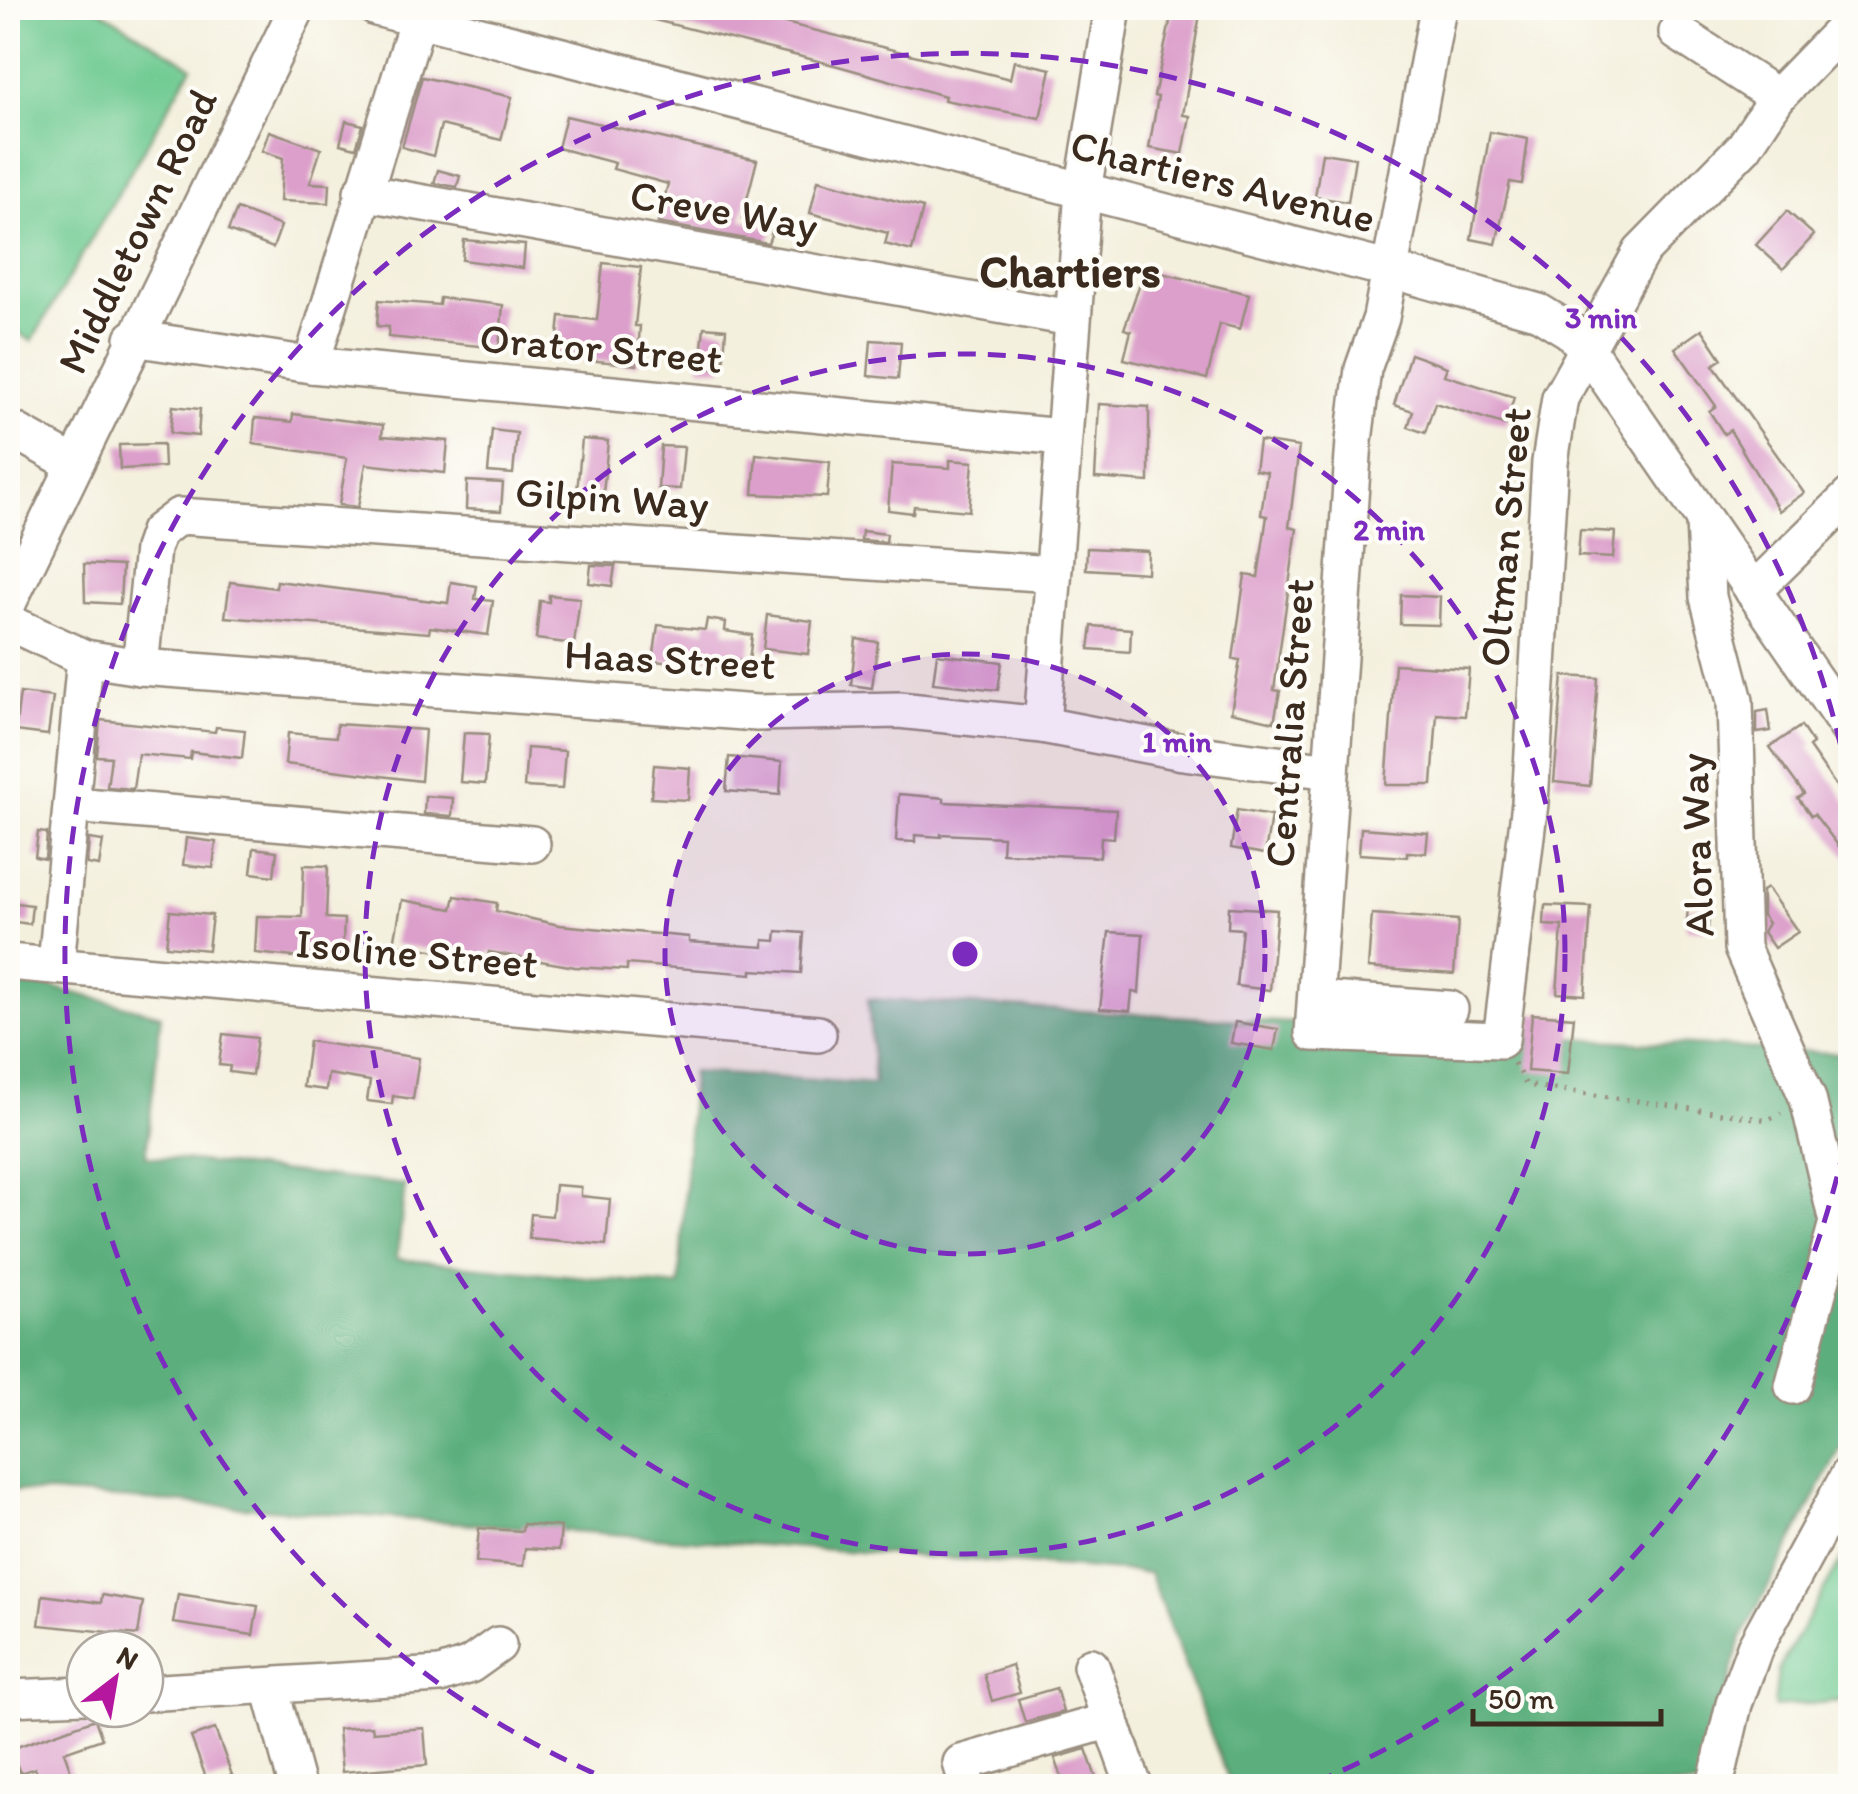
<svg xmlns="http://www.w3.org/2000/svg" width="1858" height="1794" font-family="Itim,sans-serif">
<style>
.green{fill:#71cb93;stroke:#567a58;stroke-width:2.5}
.forest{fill:#5caf7d;stroke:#4c6c4e;stroke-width:2.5}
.building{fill:#dc9fcb}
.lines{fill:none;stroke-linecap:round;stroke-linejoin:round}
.minor-casing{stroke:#988d7e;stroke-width:40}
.path{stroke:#988d7e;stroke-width:5;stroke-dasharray:2.5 8;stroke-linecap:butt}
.minor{stroke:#fff;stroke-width:35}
.ring{fill:none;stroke:#7b2cbf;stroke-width:5;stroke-dasharray:18 12}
.labels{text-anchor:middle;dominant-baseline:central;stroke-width:8;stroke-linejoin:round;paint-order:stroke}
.street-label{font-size:42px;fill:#3b2a1e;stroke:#fdfcf7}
.neighbourhood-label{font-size:45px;font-weight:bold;fill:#3b2a1e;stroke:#fdfcf7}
.centre{fill:#7b2cbf;stroke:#fdfcf7;stroke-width:5}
.ring-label{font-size:30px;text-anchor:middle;font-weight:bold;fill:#7b2cbf;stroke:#fdfcf7;stroke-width:8;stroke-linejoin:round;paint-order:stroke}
</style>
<rect width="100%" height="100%" fill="#fdfcf7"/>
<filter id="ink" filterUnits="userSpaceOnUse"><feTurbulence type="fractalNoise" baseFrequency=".01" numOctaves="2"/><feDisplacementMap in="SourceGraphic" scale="20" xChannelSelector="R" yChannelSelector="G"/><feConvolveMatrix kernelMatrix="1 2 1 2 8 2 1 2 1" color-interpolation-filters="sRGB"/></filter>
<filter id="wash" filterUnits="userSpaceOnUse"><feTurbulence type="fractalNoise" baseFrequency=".0048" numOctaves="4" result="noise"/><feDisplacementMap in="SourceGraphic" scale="40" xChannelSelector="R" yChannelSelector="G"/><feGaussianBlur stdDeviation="2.25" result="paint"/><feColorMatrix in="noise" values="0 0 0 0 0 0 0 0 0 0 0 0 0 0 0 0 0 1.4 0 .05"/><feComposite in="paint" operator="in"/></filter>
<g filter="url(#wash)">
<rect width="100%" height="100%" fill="#f4f0de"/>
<g class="green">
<path d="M8,8H97L192,67L32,341L8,327Z"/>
<path d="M1850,1534V1700L1774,1707L1778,1670L1845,1553Z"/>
</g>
<path class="forest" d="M8,976L161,1015L146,1156L405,1185L397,1259L679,1286L692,1072L874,1084L868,999L1850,1054V1430L1741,1639L1701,1786H1231L1149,1573L8,1490Z"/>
<g id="blocks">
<g class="building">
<path d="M632,8H725L1010,79L1014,61L1051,69L1040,118L944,100L945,96L838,66L631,14Z"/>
<path d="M1173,8H1201L1183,115L1190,116L1183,154L1149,148L1158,97L1154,96Z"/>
<path d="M422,77L512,97L501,140L441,125L433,156L402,147Z"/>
<path d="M566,116L757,160L742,219L773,229L768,243L658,223L668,184L613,169L615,163L558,148Z"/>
<path d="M346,121L363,125L356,148L340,144Z"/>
<path d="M269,131L321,149L310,183L330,184L329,203L280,201L283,158L262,151Z"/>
<path d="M1490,132L1528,139L1522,184L1510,182L1496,244L1471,239Z"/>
<path d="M1322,153L1355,158L1348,202L1315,197Z"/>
<path d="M438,170L460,176L457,187L434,183Z"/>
<path d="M818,180L923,208L912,251L885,244L888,233L810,213Z"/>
<path d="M237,209L281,226L273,248L228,231Z"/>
<path d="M1787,211L1814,235L1783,269L1756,245Z"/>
<path d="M464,240L525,245L523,268L462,260Z"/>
<path d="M603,263L641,267L635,326H640L637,365L556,357L560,316L597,320Z"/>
<path d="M1145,269L1249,294L1240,329L1220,324L1207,379L1124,359L1131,331L1124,329Z"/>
<path d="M440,298L503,305L499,348L388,337L389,327L377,326L379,300L439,305Z"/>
<path d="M704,327L726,329L723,369L700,367Z"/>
<path d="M1702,329L1722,359L1713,365L1804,493L1779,511L1730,430L1724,434L1709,411L1716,406L1675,348Z"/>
<path d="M871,340L901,342L898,379L868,376Z"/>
<path d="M1410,354L1447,367L1444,375L1514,397L1506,425L1435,403L1425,433L1408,427L1413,411L1394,405Z"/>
<path d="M1099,404L1149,407V482L1095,478Z"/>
<path d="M173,406L200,409L198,436L170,433Z"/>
<path d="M293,414L383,425L382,436L448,441L445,473L366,464L358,507L339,505L347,458L253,444L255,418L292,422Z"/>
<path d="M492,430L517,433L513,474L488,472Z"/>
<path d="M582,439L608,441L603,494L577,492Z"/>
<path d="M1259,441L1299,447L1289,527L1297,529L1274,690L1280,691L1274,722L1231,712L1240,660L1233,659L1245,575L1258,577L1267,516L1261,515L1267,472L1255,470Z"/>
<path d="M163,444L164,467L120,469L119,445Z"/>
<path d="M661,446L684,447L680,489L658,488Z"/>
<path d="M756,454L830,462L827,497L753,494Z"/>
<path d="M950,460L973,462L969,511L914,506L913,513L888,510L892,464L950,468Z"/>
<path d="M467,481L503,483L501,511L466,509Z"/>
<path d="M1580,530L1615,532L1613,558L1578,556Z"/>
<path d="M862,531L887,534L886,542L861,540Z"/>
<path d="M1087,548L1148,551L1147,573L1086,569Z"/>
<path d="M84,564L122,566L120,604L85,602Z"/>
<path d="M591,565L615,566L612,586L589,583Z"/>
<path d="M277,581L448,603L451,582L477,586L475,599L493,601L488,635L430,627L429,633L225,617L230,582L276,588Z"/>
<path d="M549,595L580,598L574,644L536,639L540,601L549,602Z"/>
<path d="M1401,595L1440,597L1439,625L1400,624Z"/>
<path d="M767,615L812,621L808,654L763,649Z"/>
<path d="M707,619L726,622L725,631L752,635L749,662L684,654L683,664L653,661L658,625L705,630Z"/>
<path d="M1092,626L1131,629L1130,652L1089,649Z"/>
<path d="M856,639L878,642L872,688L851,685Z"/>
<path d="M937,654L1002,662L998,690L933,683Z"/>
<path d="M1395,664L1469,669L1465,716L1437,714L1432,785H1386Z"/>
<path d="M1563,676L1598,678L1590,786L1554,782Z"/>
<path d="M20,693L53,697L48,735L15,731Z"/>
<path d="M1768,710L1771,731L1757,733V712Z"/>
<path d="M100,720L215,732L216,727L245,730L242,758L191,752L190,759L138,754L133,789L107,787L111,757L97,756Z"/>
<path d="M337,724L425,730L421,781L285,764L288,733L336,737Z"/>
<path d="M1801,726L1813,744L1809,747L1850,806V861L1814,814L1811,816L1798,798L1804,794L1770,747Z"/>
<path d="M464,733L489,734L485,784L460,782Z"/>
<path d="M527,748L565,751L562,789L524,787Z"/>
<path d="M729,757L782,762L780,795L726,791Z"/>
<path d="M654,765L690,768L688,800L651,798Z"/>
<path d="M899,794L944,798V802L1116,810L1114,838L1101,837L1100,857L1002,853L1003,837L941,834V837L915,835V842L896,841Z"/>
<path d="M425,796L453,798L452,816L424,814Z"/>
<path d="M1237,810L1271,816L1265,854L1231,848Z"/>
<path d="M1361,828L1428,833L1426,853L1407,852V857L1359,854Z"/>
<path d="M38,832L47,833L45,859L35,857Z"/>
<path d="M186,838L216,842L213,868L183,865Z"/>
<path d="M89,839L103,841L99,866L87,864Z"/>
<path d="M254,848L277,851L274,876L251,873Z"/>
<path d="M304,865L328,866L326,918L344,919L342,962L255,953L257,916L302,917Z"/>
<path d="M1767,888L1798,932L1774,948L1763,932L1768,923L1762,915V891Z"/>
<path d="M455,896L497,903L496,911L559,925L689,937V942L764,947V940L776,941L777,931L804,933L801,973L752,970V974L627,964V970L575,967L489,952L487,959L394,944L402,900L452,909Z"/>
<path d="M8,902L32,905L30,924L8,921Z"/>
<path d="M1545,905L1591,907L1585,995L1557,993L1562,926L1544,925Z"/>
<path d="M1229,907L1277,910L1270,990L1236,986L1242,929L1228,928Z"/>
<path d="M1688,908L1710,909L1708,930L1686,929Z"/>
<path d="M170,911L212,915L208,950L166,946Z"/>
<path d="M1372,914L1458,920L1454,974L1368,968Z"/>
<path d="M1109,932L1143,934L1139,993L1132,992L1130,1011L1100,1009Z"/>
<path d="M1532,1014L1574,1017L1568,1074L1527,1071Z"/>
<path d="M1235,1022L1278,1029L1274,1050L1231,1043Z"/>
<path d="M223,1034L257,1038L252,1075L229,1072L230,1066L219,1065Z"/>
<path d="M309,1041L419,1058L413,1099L393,1096L392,1104L367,1101L370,1081L328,1074L326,1090L303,1087Z"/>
<path d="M555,1185L581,1187V1196L610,1199L606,1245L529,1238L531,1214L552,1216Z"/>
<path d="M523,1524L561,1527L559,1550L525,1548L523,1566L476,1562L479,1528L522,1531Z"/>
<path d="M178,1594L258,1606L253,1635L173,1623Z"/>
<path d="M43,1595L101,1603L102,1595L143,1602L138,1635L39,1625Z"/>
<path d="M1012,1665L1020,1693L992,1701L984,1674Z"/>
<path d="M1056,1688L1063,1712L1025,1722L1018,1699Z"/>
<path d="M95,1719L102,1739L64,1752L76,1786H42L35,1768L20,1773L11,1749Z"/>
<path d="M372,1726L373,1732L424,1728L427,1765L342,1772L338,1729Z"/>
<path d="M215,1729L232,1775L208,1783L191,1737Z"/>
<path d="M1086,1749L1099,1786H1065L1055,1758Z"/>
</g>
</g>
</g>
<g filter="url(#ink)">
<use href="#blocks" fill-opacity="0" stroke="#988d7e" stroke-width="2.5"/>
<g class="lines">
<g class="minor-casing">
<g id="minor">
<path d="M376,8L1387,269L1539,312L1570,331L1587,349L1850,731"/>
<path d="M1438,8L1381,318L1363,369L1354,441L1313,1033L1501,1040L1530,803L1550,462L1560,398L1641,252L1744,147L1777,97L1850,22"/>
<path d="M1677,32L1777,97"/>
<path d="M362,192L1071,318"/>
<path d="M133,338L311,365L1062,437"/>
<path d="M311,365L418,19"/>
<path d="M8,427L74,464"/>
<path d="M1704,522L1708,597L1735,701L1742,948L1808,1099L1837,1222L1793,1386"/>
<path d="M1753,591L1850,496"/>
<path d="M8,603L297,8"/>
<path d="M8,622L85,658L140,667L757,713L899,710L1042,725L1183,752L1331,771"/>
<path d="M140,667L152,549L158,532L179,516L1053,574"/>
<path d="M1042,725L1083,191L1113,8"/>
<path d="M73,805L532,844"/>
<path d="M8,962L818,1034"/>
<path d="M56,965L85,658"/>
<path d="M1316,999L1450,1009"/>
<path d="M1091,1666L1134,1786"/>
<path d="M270,1687L297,1786"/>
<path d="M145,1693L440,1675L470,1665L498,1645"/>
<path d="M8,1698L85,1695"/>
<path d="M968,1786L961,1763L1111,1720"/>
<path d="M1715,1786L1734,1704L1755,1647L1850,1473"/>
</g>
</g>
<path class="path" d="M1514,1063L1526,1085L1768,1120L1781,1113"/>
<use href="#minor" class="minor"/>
</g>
</g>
<circle cx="965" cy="954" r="300" fill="#7b2cbf" fill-opacity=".12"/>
<g class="ring">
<circle cx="965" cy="954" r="300"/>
<circle cx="965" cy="954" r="600"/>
<path d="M1850 1118A900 900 0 0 1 1309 1785M621 1785A900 900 0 1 1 1850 790"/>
</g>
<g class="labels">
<g class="street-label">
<text transform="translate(1223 181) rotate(14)">Chartiers Avenue</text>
<text transform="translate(724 210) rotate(10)">Creve Way</text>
<text transform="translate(137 231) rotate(-64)">Middletown Road</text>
<text transform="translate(601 348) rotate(5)">Orator Street</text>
<text transform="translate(612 498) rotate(4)">Gilpin Way</text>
<text transform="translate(1505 537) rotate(-85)">Oltman Street</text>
<text transform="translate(670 659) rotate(3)">Haas Street</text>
<text transform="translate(1289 723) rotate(-86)">Centralia Street</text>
<text transform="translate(1696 845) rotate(-92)">Alora Way</text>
<text transform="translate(417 953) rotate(5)">Isoline Street</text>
</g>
<g class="neighbourhood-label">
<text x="1070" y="271">Chartiers</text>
</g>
</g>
<circle cx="965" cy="954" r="15" class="centre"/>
<g class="ring-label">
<text x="1601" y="328">3 min</text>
<text x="1389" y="540">2 min</text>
<text x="1177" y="752">1 min</text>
</g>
<rect width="1858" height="1794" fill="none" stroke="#fdfcf7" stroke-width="40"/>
<g transform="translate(115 1679) rotate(31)"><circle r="48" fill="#fdfcf7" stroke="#afa8a0" stroke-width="2.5"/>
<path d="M0-8L18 38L0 25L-18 38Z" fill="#b5179e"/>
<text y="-15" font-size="28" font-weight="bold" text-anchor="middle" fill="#3b2a1e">N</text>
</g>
<path d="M1473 1709v15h188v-15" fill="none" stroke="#3b2a1e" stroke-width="5"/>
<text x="1488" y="1709" font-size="30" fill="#3b2a1e" stroke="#fdfcf7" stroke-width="8" paint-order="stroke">50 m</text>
</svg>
